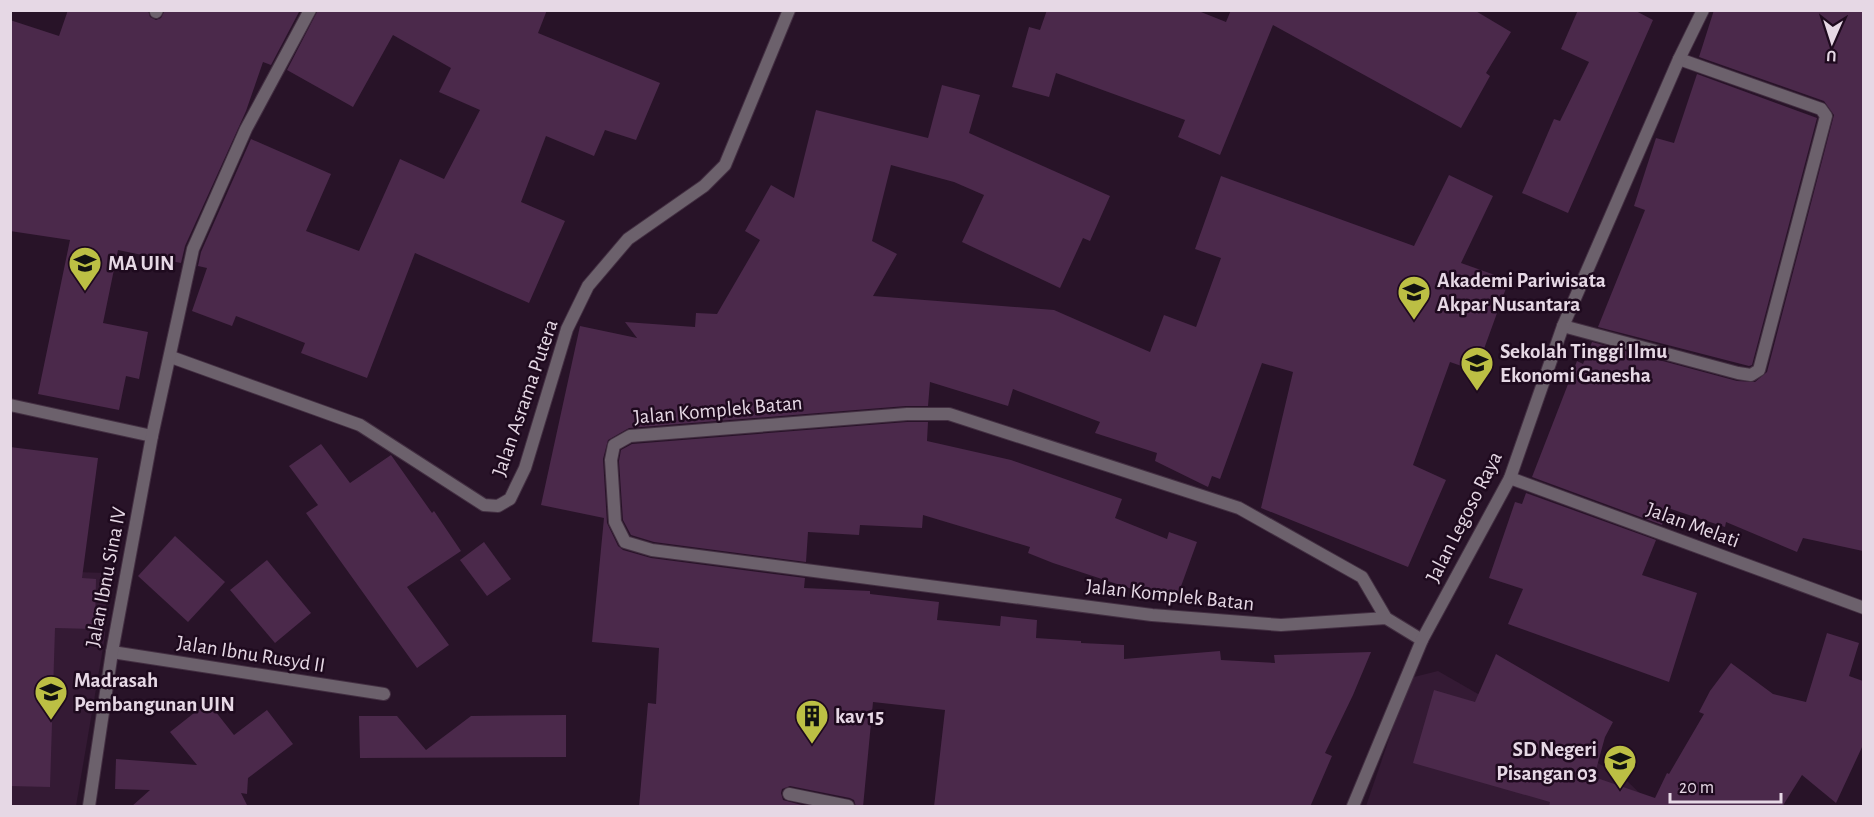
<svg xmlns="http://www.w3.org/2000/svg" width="1874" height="817" font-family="'Alegreya Sans',sans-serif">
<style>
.built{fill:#341a34}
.building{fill:#4b294b}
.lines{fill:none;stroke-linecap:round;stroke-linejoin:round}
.minor-casing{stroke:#432f42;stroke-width:14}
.tertiary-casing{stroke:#432f42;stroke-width:14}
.minor{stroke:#6c616c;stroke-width:12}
.tertiary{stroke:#6c616c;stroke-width:12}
.labels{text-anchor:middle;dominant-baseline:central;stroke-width:5;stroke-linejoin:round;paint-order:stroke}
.poi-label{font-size:21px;font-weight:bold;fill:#e6d8e5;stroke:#1e0a1e;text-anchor:start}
.street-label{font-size:21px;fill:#e6d8e5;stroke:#1e0a1e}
</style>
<rect width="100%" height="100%" fill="#281328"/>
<g class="built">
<path d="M11,570L107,573L105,636L76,806H11Z"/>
<path d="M1438,671L1624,778L1653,806H1366L1410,678Z"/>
</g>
<g class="building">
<path d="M68,10H148L150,17L156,20L161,18L165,10H300L271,65L263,62L246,111L185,246L181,263L118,250L103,323L148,332L139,379L126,376L119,410L38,394L70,240L10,231V20L59,36Z"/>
<path d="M318,10H547L538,33L660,83L636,140L605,130L594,156L546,136L521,202L565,221L529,303L415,253L367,378L301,353L305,343L236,316L232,326L192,311L207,268L198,266L201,252L251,139L331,174L306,231L359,251L400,159L444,179L480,110L439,92L451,68L393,35L353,107L287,70Z"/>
<path d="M1047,10H1196L1226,22L1231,10H1474L1511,32L1486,73L1490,76L1461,128L1273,25L1220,155L1178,137L1185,120L1056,73L1049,97L1012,87L1029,27L1040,30Z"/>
<path d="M1578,10H1634L1653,20L1568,213L1522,193L1554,119L1560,121L1589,62L1561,49Z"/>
<path d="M1714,10H1863V551L1803,538L1797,552L1726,522L1725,527L1668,508L1662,525L1532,477L1577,361L1583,364L1592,342L1737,381L1755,382L1767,372L1834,115L1824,101L1699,57Z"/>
<path d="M1697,74L1817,118L1752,365L1749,366L1598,327L1645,210L1634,206L1656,138L1674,143Z"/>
<path d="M942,85L980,95L969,133L1110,196L1090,241L1083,238L1060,288L962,242L984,195L954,182L891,165L872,241L897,254L873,296L1054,310L1150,352L1164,315L1196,327L1221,258L1195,249L1221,176L1414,246L1449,175L1493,196L1461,263L1509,280L1476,371L1450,362L1413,465L1446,480L1408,567L1261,508L1293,372L1262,363L1220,479L1212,476L1208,487L1155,461L1157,453L1095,433L1100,422L1013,389L1008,406L930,382L928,406H906L629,428L608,440L603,459L607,523L618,546L623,550L651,558L805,578L804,588L870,591V594L939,602L937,620L1000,626L1001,616L1037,620L1036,638L1081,641V643L1124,645V659L1220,651L1221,660L1275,663L1274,655L1371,652L1353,695L1325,753L1332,756L1310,807H934L945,710L873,702L863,807H856L854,800L850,798L790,786L782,789L781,793L783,800L809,807H639L648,703L656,704L659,648L592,642L604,518L541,505L580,326L637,338L625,322L695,327L696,313L717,314L760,240L745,231L771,185L794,198L816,110L928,138Z"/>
<path d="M907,422H928L927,441L1011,460L1122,499L1115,518L1167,539L1169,532L1197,542L1175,603L1053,563L1028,553L1030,547L923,515L922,528L860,525L859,535L808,532L806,562L654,542L631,535L623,520L619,461L621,450L632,444Z"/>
<path d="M321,444L350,483L391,455L432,513L434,511L461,551L407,587L449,645L417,668L306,513L318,505L289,466Z"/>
<path d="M10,447L98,458L82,578L96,579L95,629L55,628L50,787L10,786Z"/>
<path d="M1526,493L1656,540L1642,575L1697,593L1669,682L1508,624L1523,589L1489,578L1515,502L1522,504Z"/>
<path d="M175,536L225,582L188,622L138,576Z"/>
<path d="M484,542L511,579L487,596L460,560Z"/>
<path d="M267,560L311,613L275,643L230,590Z"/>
<path d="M1827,633L1859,643L1849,676L1863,681V745L1836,803L1802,775L1782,807H1549L1550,802L1413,763L1434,690L1475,702L1496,654L1613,722L1605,737L1594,777L1655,798L1667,773L1669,774L1704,714L1699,712L1710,691L1731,663L1773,694L1806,702Z"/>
<path d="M208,702L234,735L267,710L293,744L248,778L247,794L241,793L248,807H131L150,790L115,789L116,759L197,765L170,732Z"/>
<path d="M566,715V757L360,758L359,716H397L426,750L471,716Z"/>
</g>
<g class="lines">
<g class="minor-casing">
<g id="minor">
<path d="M156,12L157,10"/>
<path d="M1563,326L1738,373L1751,375L1759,370L1826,116L1821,109L1679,59"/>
<path d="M171,357L360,425L484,505L498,506L510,499L525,468L567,329L588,286L628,239L704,186L725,165L789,10"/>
<path d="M10,405L152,436"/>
<path d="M1510,478L1864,608"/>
<path d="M1386,618L1281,625L1152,615L652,550L625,542L615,522L611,460L614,445L630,436L907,414H949L1239,508L1362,577L1386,618L1422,640"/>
<path d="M112,652L384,694"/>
<path d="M789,794L848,806"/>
<path d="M89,806L112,652L152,436L193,249L246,129L310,10"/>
</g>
</g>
<g class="tertiary-casing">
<path id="tertiary" d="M1353,806L1422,640L1510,478L1563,326L1679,59L1703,10"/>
</g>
<use href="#minor" class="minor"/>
<use href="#tertiary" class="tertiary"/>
</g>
<defs>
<g id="school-pin" transform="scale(1.725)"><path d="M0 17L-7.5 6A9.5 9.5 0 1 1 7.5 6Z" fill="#bcbf44" stroke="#1e0a1e"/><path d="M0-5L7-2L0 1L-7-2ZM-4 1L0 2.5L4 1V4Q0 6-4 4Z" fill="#111"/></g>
<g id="university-pin" transform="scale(1.725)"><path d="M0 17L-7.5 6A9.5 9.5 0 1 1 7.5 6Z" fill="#bcbf44" stroke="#1e0a1e"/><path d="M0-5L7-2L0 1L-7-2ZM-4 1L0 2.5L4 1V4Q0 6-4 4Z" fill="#111"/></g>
<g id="building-pin" transform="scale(1.725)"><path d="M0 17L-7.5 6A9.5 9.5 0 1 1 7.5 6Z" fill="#bcbf44" stroke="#1e0a1e"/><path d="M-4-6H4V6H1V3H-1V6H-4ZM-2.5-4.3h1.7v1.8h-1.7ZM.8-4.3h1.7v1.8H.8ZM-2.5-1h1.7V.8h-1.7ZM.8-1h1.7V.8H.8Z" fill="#111"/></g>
</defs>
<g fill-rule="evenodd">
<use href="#school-pin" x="85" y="263"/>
<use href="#university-pin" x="1414" y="292"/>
<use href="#university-pin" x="1477" y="363"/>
<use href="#school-pin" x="51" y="692"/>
<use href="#building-pin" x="812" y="716"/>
<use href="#school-pin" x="1620" y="761"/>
</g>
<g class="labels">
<g class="poi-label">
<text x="108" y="263">MA UIN</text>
<text x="1437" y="280">Akademi Pariwisata<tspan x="1437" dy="24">Akpar Nusantara</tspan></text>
<text x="1500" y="351">Sekolah Tinggi Ilmu<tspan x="1500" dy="24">Ekonomi Ganesha</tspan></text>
<text x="74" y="680">Madrasah<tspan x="74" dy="24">Pembangunan UIN</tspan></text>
<text x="835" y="716">kav 15</text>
<text x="1597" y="749" text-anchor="end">SD Negeri<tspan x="1597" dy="24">Pisangan 03</tspan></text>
</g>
<g class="street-label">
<text transform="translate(525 398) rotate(-71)">Jalan Asrama Putera</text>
<text transform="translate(718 410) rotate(-5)">Jalan Komplek Batan</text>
<text transform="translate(1464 517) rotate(-63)">Jalan Legoso Raya</text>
<text transform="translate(1693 525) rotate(20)">Jalan Melati</text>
<text transform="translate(106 577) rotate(-79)">Jalan Ibnu Sina IV</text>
<text transform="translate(1170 595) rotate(6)">Jalan Komplek Batan</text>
<text transform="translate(251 654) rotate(9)">Jalan Ibnu Rusyd II</text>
</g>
</g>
<rect width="1874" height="817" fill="none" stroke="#e6d8e5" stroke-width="24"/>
<g transform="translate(1832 42) rotate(183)" stroke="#1e0a1e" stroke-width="4.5" paint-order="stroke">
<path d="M0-4.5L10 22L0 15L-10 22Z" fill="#e6d8e5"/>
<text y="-9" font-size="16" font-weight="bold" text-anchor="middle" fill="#e6d8e5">U</text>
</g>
<path d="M1670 793v9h111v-9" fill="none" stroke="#e6d8e5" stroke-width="3"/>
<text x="1679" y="793" font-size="18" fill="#e6d8e5" stroke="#1e0a1e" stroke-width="4.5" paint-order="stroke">20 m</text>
</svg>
